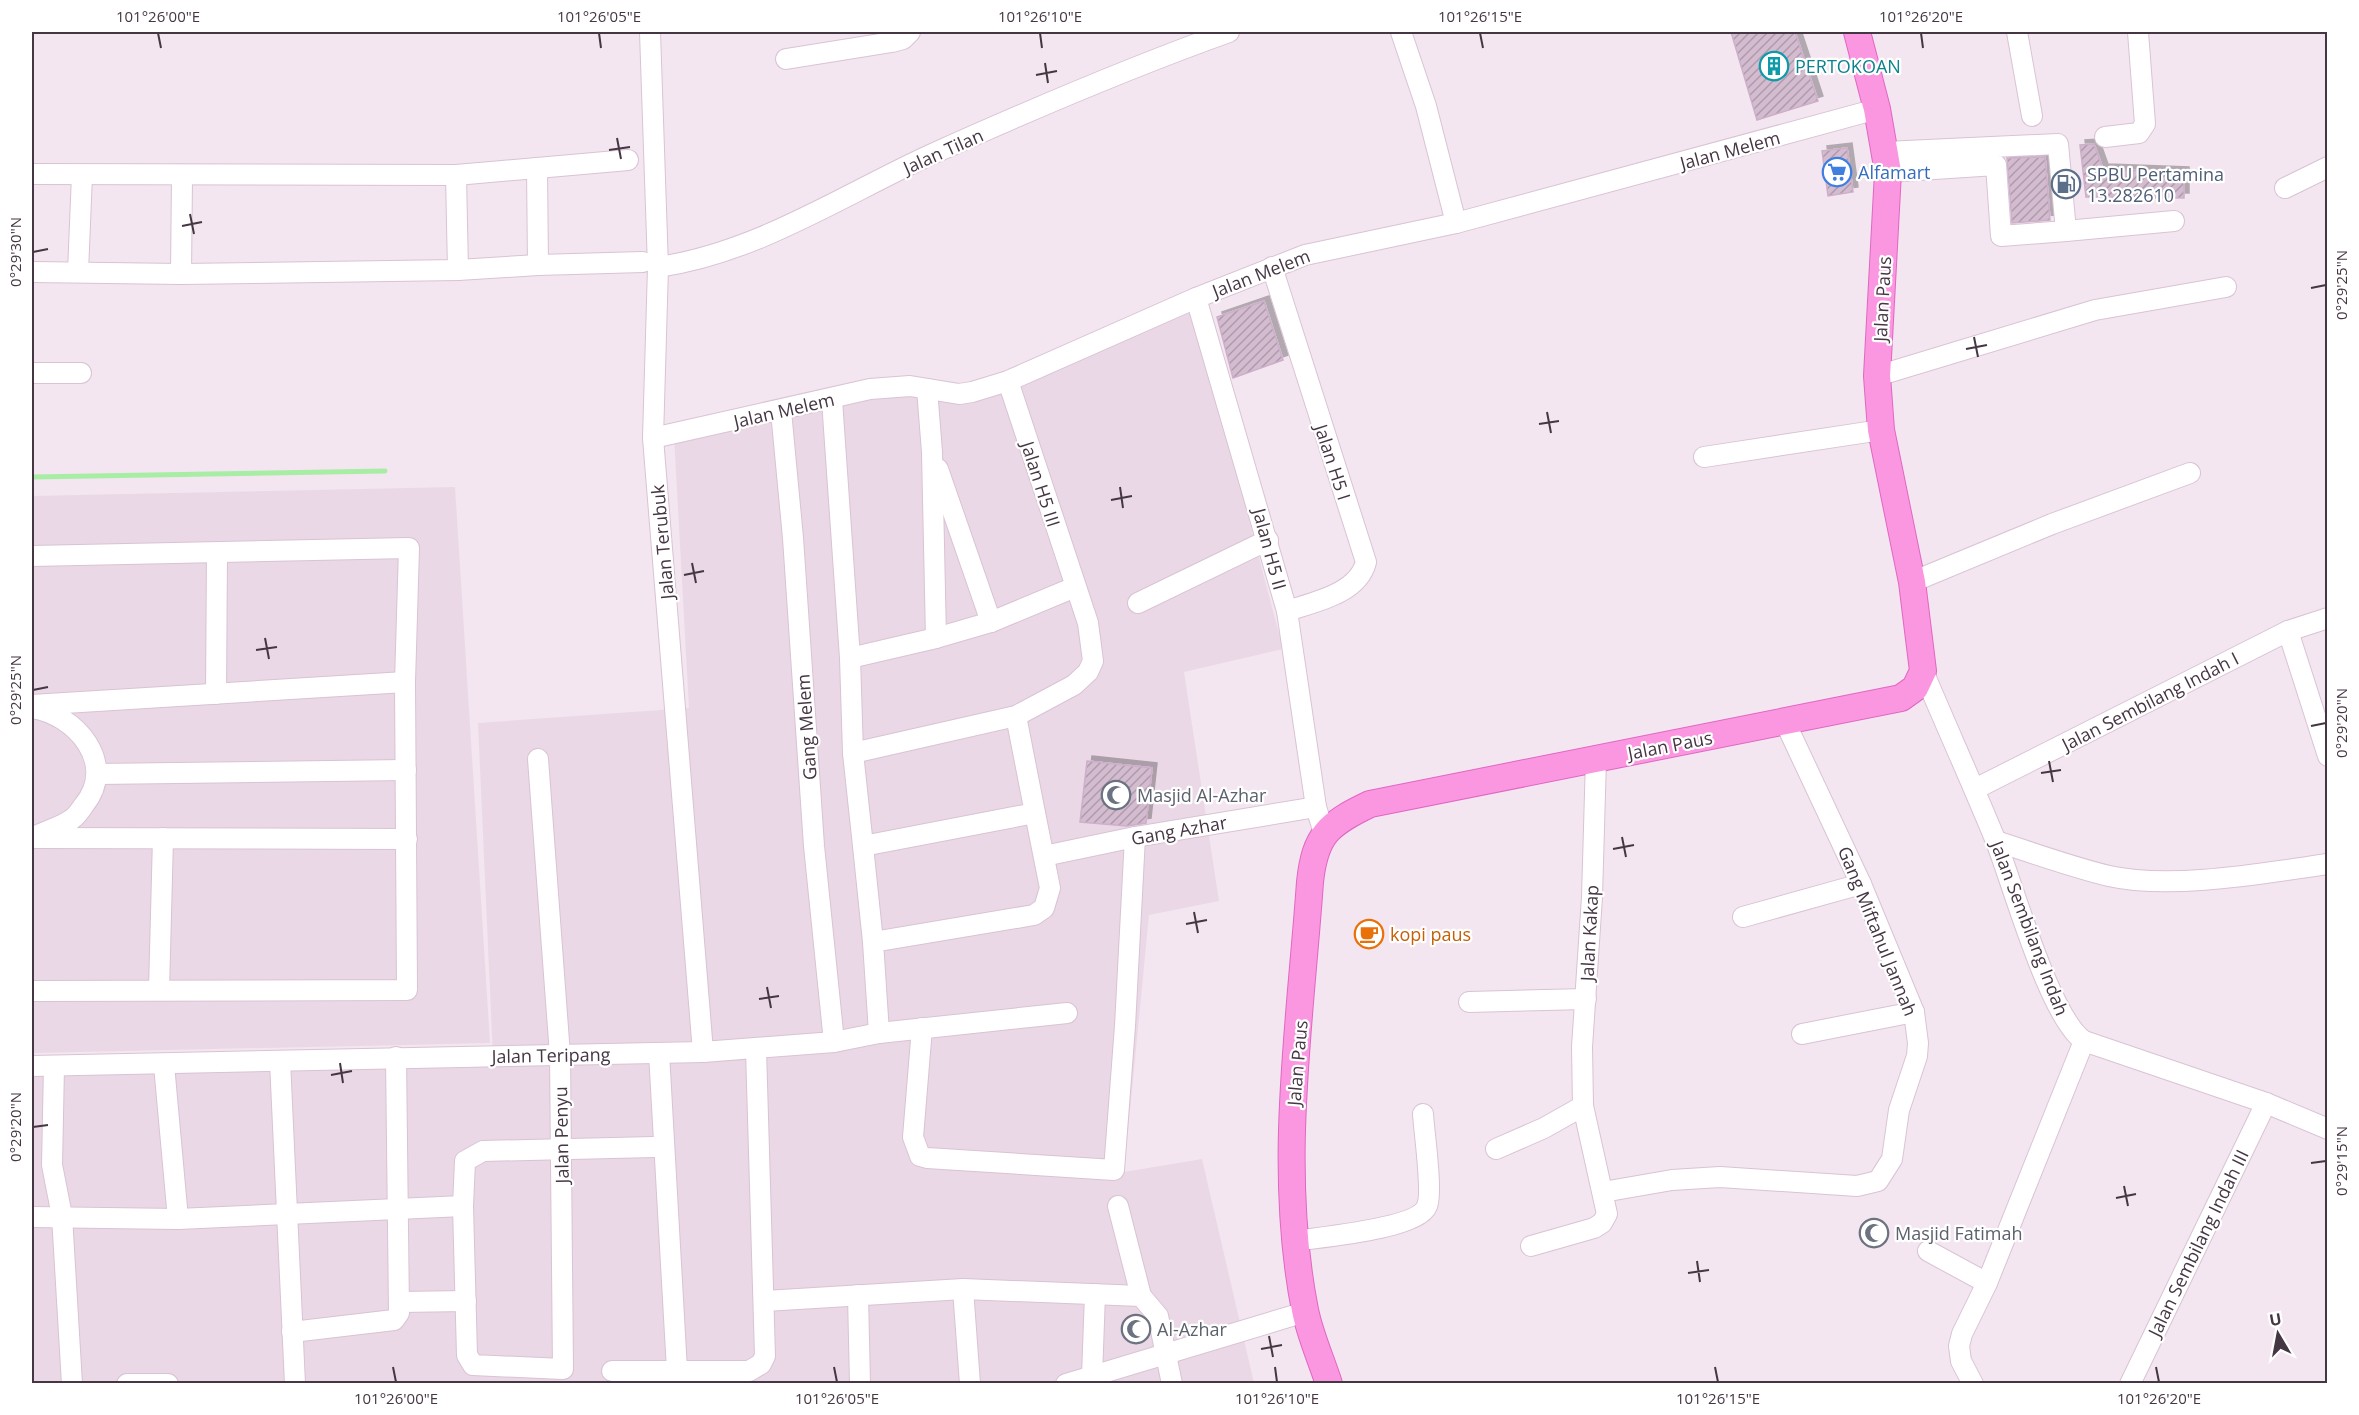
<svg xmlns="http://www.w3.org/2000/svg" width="2359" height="1415" font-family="'Open Sans',sans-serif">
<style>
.residential{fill:#ead8e6}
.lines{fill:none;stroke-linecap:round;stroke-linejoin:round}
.stream{stroke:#a7eea4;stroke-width:5}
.building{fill:url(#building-hatch);stroke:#ceafca;stroke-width:1.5;filter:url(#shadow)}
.minor-casing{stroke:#d9c3d4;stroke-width:22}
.major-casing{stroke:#e067c2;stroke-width:28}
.minor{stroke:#fff;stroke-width:20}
.major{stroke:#fb97e1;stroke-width:26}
.ticks{fill:none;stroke:#453643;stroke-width:2}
.labels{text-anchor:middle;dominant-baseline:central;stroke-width:4.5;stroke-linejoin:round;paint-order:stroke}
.culture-label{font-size:18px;fill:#0d838f;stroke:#fff;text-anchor:start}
.street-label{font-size:18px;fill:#453643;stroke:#fff}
.shop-label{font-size:18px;fill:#366cbe;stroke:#fff;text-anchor:start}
.service-label{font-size:18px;fill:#4e5e75;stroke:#fff;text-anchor:start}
.worship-label{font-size:18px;fill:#5b616d;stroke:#fff;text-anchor:start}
.food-label{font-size:18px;fill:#c56008;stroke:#fff;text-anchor:start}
.neatline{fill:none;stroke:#453643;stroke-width:2}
.ticks-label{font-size:15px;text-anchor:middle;fill:#453643}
</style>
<defs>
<pattern id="building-hatch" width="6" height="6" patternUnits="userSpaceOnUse" patternTransform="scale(1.5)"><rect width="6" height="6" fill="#d4bcd0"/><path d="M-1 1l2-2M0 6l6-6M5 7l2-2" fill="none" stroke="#ae9aaa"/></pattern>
<filter id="shadow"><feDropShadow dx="5" dy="-5" stdDeviation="0" flood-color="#0004"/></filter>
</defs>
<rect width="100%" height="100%" fill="#f3e6f0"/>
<g class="residential">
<path d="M1194,311L1283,649L1184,672L1219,901L1149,915L1124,1172L1202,1159L1254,1383H32V1069L493,1058L478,723L689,708L674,436L910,391L946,403L1025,380Z"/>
<path d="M455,487L490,1043L32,1053V496Z"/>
</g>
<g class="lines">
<path class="stream" d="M32,477L385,471"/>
</g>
<g class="building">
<path d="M1731,32H1795L1818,101L1757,120Z"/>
<path d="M2094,144L2103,169L2184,172V198L2086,197L2080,145Z"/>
<path d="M1847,148L1853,192L1828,196L1822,151Z"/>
<path d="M2045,157L2050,220L2012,223L2007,158Z"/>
<path d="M1264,301L1283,360L1233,378L1217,317Z"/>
<path d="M1087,761L1152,768L1146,823L1127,826L1080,822Z"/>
</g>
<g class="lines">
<g class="minor-casing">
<g id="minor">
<path d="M650,32L658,267L653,438L703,1052"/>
<path d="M1401,32L1426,106L1456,223"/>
<path d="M2017,32L2032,116"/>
<path d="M786,59L892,42L903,39L910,32"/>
<path d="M2105,137L2139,133L2145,124L2138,32"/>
<path d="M1885,152L2058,144L2066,231L2001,236L1996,165L1888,172"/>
<path d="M628,160L537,168L538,265L643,262"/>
<path d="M32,174L456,175L537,168"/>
<path d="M456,175L458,270"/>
<path d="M2285,188L2328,167"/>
<path d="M2066,231L2174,221"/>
<path d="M658,267C756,253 841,196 930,155C1028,111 1128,68 1229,32"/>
<path d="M1272,267L1366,562C1358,594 1314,602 1287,611"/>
<path d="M32,272L181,274L458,270L538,265"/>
<path d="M78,272L82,175"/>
<path d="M181,274L182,177"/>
<path d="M1196,298L1287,611L1316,807L1324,833"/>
<path d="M32,373H81"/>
<path d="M1877,376L2095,310L2226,287"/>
<path d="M927,389L932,452L936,638"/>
<path d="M832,400L850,658L853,753L863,846L1035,813L1050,888L1044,908L1034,915L873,942L879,1033"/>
<path d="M781,411L793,538L814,846L834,1042"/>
<path d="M653,438L870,389L910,386L959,394L972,392L1008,381L1196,298L1305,255L1456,223L1877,109"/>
<path d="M1704,457L1881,430"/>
<path d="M938,469L991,622"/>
<path d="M32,556L409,548L405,682L407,990L32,991"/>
<path d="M1912,582L2052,524L2190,473"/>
<path d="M1138,603L1268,540"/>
<path d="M2288,631L2328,756"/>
<path d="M850,658L936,638L991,622L1075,587"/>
<path d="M1923,671C1947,728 1972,783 1995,839C2013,884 2049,1017 2084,1041L2266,1103L2328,1129"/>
<path d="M216,694L217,553"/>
<path d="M32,705L405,682"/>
<path d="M32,708C75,714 118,763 84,805C81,809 77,816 72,819C63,826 49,830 38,835"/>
<path d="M1016,716L1035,813"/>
<path d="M853,753L1016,716L1074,685L1088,672L1093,661L1088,623L1008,381"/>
<path d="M538,759L560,1055L563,1369L473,1365L467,1355L463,1206L465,1161L483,1151L654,1147"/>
<path d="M97,774L406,770"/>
<path d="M1975,789L2288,631L2328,618"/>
<path d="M32,838L407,839"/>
<path d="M1996,841C2033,853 2071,867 2109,876C2171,890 2265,873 2328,864"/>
<path d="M863,846L873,942"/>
<path d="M1044,856L1135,837L1316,807"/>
<path d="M1743,917L1861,884"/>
<path d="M159,990L163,838"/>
<path d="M1469,1002L1586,999"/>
<path d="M922,1028L913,1137L920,1156L927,1158L1114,1170L1125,1026L1135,837"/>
<path d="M1802,1034L1914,1012"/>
<path d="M659,1053L677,1370"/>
<path d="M280,1061L295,1384"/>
<path d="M164,1065L178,1219"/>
<path d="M32,1066L703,1052L834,1042L879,1033L1067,1013"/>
<path d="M54,1066L52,1165L62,1216L72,1384"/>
<path d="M1496,1149L1544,1128L1583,1106"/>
<path d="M1603,1192L1672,1180L1720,1177L1857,1186L1878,1181L1892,1159L1899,1110L1917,1056L1918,1043L1914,1012L1861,884L1785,722"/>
<path d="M1118,1206L1141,1296"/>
<path d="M32,1217L178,1219L463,1206"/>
<path d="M1295,1241C1320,1237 1418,1229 1427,1206C1433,1192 1424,1132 1423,1114"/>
<path d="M1531,1246L1594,1228L1602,1223L1607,1214L1583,1106L1582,1047L1592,897L1596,759"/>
<path d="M1928,1251L1987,1283"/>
<path d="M963,1289L970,1384"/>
<path d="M858,1295L860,1384"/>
<path d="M765,1301L963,1289L1141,1296L1158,1316L1172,1384"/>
<path d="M400,1302L466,1301"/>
<path d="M292,1332L394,1320L399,1313L396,1057"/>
<path d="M612,1371H749L761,1364L765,1356L756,1049"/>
<path d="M1092,1376L1095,1294"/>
<path d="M127,1384H168"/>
<path d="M1066,1384L1305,1312"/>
<path d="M1973,1384L1961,1361L1959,1346L1962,1334L1987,1283L2084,1041"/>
<path d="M2130,1384L2266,1103"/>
</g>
</g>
<g class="major-casing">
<path id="major" d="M1329,1384C1321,1359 1310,1335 1305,1310C1277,1168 1300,1025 1310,882C1315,835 1328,824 1370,804L1901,698L1915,688L1923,671L1912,582L1881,430L1877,376L1888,172L1877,109L1857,32"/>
</g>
<use href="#minor" class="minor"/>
<use href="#major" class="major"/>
</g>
<path class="ticks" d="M158,33L161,48M599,33L601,48M1040,33L1042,48M1480,33L1483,48M1921,33L1923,48M1045,63L1048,83M1036,75L1057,71M617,138L621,159M609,150L630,147M190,214L194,234M182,226L202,222M33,252L48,249M2311,288L2326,285M1974,337L1978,357M1966,349L1987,345M1547,412L1551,433M1539,424L1559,421M1120,487L1123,508M1111,500L1132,496M692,563L696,583M684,575L704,571M265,638L269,659M256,650L277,647M33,690L48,687M2311,726L2326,723M2049,761L2053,782M2041,773L2061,770M1622,837L1626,857M1613,849L1634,845M1194,912L1198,933M1186,924L1207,920M767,987L771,1008M759,999L779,996M340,1063L343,1083M331,1075L352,1071M33,1127L48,1125M2311,1163L2326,1161M2124,1186L2128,1206M2116,1198L2136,1194M1697,1261L1700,1282M1688,1273L1709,1270M1269,1336L1273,1357M1261,1349L1282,1345M393,1367L396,1382M834,1367L837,1382M1275,1367L1277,1382M1715,1367L1718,1382M2156,1367L2159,1382"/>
<defs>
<g id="building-ring" transform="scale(1.5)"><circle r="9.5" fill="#fff" stroke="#0f9aa8" stroke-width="1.5"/><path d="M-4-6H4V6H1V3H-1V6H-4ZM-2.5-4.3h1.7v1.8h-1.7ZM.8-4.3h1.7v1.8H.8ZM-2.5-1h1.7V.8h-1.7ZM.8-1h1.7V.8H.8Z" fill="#0f9aa8"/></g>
<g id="supermarket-ring" transform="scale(1.5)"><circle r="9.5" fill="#fff" stroke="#3f7fe0" stroke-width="1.5"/><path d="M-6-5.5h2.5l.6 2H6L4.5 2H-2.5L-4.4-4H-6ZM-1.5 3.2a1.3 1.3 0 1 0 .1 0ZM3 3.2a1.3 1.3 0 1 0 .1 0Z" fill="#3f7fe0"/></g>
<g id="fuel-ring" transform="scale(1.5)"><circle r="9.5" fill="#fff" stroke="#5c6f8a" stroke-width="1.5"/><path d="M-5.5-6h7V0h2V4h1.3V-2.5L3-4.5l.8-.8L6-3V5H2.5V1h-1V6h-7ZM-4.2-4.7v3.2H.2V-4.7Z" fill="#5c6f8a"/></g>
<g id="mosque-ring" transform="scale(1.5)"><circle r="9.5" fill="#fff" stroke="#6b7280" stroke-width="1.5"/><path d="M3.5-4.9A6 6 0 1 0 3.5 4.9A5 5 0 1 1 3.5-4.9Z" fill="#6b7280"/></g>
<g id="cafe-ring" transform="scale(1.5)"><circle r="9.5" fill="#fff" stroke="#e8710a" stroke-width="1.5"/><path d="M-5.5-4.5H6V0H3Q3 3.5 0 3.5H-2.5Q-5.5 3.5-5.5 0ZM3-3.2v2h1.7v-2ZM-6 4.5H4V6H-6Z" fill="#e8710a"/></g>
</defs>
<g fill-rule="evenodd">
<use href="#building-ring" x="1774" y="66"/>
<use href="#supermarket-ring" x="1837" y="172"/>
<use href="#fuel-ring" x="2066" y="184"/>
<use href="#mosque-ring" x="1116" y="795"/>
<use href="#cafe-ring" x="1369" y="934"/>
<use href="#mosque-ring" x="1874" y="1233"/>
<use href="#mosque-ring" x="1136" y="1329"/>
</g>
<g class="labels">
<g class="culture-label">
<text x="1795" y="66">PERTOKOAN</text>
</g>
<g class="street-label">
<text transform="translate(1730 150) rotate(-15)">Jalan Melem</text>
<text transform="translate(943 151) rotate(-24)">Jalan Tilan</text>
<text transform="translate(1261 273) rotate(-21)">Jalan Melem</text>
<text transform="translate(1882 299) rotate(-87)">Jalan Paus</text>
<text transform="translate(784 410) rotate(-13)">Jalan Melem</text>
<text transform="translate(1333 462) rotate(72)">Jalan H5 I</text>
<text transform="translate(1041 484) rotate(72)">Jalan H5 III</text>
<text transform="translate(662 542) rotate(-95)">Jalan Terubuk</text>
<text transform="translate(1270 549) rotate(75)">Jalan H5 II</text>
<text transform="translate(2150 701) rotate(-27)">Jalan Sembilang Indah I</text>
<text transform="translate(806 727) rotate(-94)">Gang Melem</text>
<text transform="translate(1670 745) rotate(-11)">Jalan Paus</text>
<text transform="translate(1179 830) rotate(-10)">Gang Azhar</text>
<text transform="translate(2030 928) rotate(69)">Jalan Sembilang Indah</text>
<text transform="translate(1878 931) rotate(68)">Gang Miftahul Jannah</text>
<text transform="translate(1589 933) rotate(-87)">Jalan Kakap</text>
<text transform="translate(551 1055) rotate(-1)">Jalan Teripang</text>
<text transform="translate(1297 1063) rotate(-85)">Jalan Paus</text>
<text transform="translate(561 1135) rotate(-91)">Jalan Penyu</text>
<text transform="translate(2198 1243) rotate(-64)">Jalan Sembilang Indah III</text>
</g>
<g class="shop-label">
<text x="1858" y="172">Alfamart</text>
</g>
<g class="service-label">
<text x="2087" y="174">SPBU Pertamina<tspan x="2087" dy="21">13.282610</tspan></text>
</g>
<g class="worship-label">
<text x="1137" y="795">Masjid Al-Azhar</text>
<text x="1895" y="1233">Masjid Fatimah</text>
<text x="1157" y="1329">Al-Azhar</text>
</g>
<g class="food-label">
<text x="1390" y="934">kopi paus</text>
</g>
</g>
<rect width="2359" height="1415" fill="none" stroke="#ffffff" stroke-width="66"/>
<g transform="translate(2278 1334) rotate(350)" stroke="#ffffff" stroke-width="4.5" paint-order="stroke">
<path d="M0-4.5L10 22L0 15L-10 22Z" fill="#453643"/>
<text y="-9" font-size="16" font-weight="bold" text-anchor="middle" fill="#453643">U</text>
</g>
<rect x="33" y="33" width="2293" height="1349" class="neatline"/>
<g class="ticks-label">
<text x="158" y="22">101°26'00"E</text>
<text x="599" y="22">101°26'05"E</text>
<text x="1040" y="22">101°26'10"E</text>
<text x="1480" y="22">101°26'15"E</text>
<text x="1921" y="22">101°26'20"E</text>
<text transform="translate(16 252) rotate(-90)" y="5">0°29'30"N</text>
<text transform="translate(2342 285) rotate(-90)" y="5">0°29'25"N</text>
<text transform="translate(16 690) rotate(-90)" y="5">0°29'25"N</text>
<text transform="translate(2342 723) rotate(-90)" y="5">0°29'20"N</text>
<text transform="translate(16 1127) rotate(-90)" y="5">0°29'20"N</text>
<text transform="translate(2342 1161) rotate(-90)" y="5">0°29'15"N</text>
<text x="396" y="1404">101°26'00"E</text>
<text x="837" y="1404">101°26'05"E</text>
<text x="1277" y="1404">101°26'10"E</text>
<text x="1718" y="1404">101°26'15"E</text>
<text x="2159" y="1404">101°26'20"E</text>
</g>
</svg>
